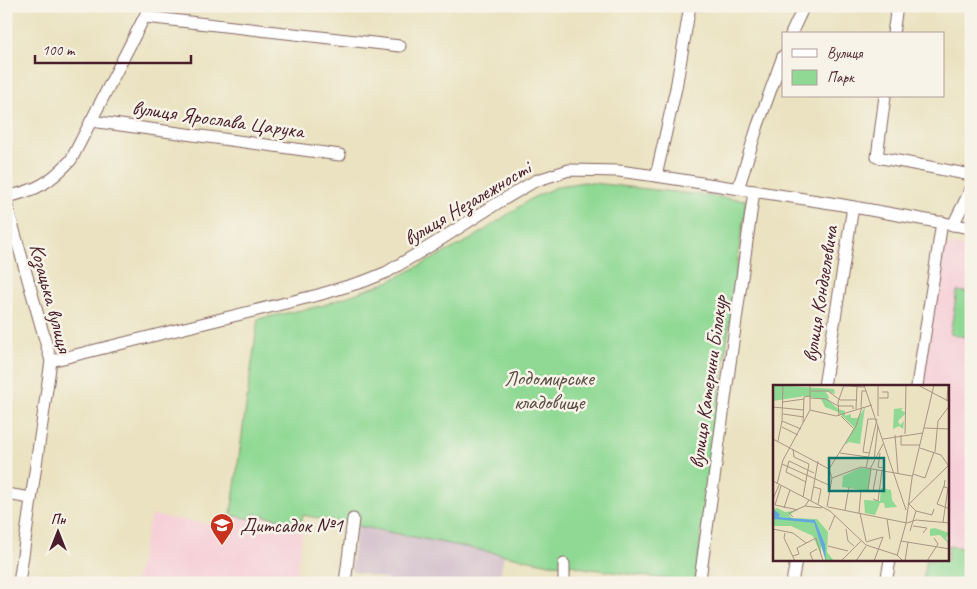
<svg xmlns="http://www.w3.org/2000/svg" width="977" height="589" font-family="Caveat,sans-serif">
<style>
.built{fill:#f6cfd8}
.industrial{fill:#d1bdca}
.green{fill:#90d994;stroke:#6d7c60}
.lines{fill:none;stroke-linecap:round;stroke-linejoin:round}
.minor-casing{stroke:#82635f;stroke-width:13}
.minor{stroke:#fff;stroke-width:11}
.labels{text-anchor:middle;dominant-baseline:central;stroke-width:5;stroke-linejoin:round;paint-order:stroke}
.street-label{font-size:21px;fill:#4a1f2b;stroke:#f7f3e8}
.park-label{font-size:21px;fill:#5c4e45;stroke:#f7f3e8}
.poi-label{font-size:21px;fill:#4a1f2b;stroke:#f7f3e8;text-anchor:start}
.inset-road{fill:none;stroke:#aa9484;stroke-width:1}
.view{fill:#0f766e;fill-opacity:0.15;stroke:#0f766e;stroke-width:2.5}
.inset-edge{fill:none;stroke:#4a1f2b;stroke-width:2.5}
</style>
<rect width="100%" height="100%" fill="#f7f3e8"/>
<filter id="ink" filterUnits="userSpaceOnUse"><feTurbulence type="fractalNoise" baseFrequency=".02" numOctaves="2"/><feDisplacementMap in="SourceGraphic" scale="10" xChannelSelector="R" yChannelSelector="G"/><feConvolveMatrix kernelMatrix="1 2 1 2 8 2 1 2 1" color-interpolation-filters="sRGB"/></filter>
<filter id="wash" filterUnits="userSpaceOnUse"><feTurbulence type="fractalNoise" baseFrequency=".0096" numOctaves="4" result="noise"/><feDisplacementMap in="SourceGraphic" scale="20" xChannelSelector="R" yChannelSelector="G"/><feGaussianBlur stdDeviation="1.12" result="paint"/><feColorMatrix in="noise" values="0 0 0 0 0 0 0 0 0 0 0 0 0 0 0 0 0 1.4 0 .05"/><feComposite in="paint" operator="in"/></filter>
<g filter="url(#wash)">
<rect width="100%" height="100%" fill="#eae2c0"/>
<g class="built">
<path d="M944,244L971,248V549L948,546V386H922Z"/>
<path d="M252,514L286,521L285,525L303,529L295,583H135L151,515L228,527L231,515L251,519Z"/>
</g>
<path class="industrial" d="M357,526L504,554L499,583H387V579L351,571Z"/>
<g class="green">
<path d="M584,182L746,200L695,583L584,568L572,565L550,564L303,515L300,527L285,525V520L252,514L251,519L231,515L258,319L321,306L390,281L473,238L532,198L559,186Z"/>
<path d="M957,291L971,293V338L950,334Z"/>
<path d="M948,546L971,549V583H923L926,560H948Z"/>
</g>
</g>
<g filter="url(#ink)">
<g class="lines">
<g class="minor-casing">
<g id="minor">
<path d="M145,17L400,46"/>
<path d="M791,34L804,6"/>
<path d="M893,34L897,6"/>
<path d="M885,96L877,157L971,175"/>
<path d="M91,121L340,155"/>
<path d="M656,176L676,88L690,6"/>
<path d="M738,189L758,125L783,56"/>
<path d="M6,197C38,190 49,183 71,160L150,6"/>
<path d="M6,202L51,361L19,583"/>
<path d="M953,225L971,189"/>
<path d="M51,361L318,295L365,281L387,272L435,243L496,204L535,181L569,170L619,171L656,176L837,204L971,228"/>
<path d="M824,386L853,207"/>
<path d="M917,386L942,222"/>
<path d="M6,494L31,498"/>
<path d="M700,579L754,191"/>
<path d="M345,583L353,519"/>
<path d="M564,583V564"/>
<path d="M792,583L796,560"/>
<path d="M886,583L890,560"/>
</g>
</g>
<use href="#minor" class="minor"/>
</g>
</g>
<defs>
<g id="school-pin" transform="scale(1.25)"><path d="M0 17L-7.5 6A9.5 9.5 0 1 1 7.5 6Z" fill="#c8321e" stroke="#f7f3e8"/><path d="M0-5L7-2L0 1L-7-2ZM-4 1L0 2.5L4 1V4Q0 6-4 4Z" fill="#fff"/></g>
</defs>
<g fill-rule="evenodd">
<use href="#school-pin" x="222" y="525"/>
</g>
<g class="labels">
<g class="street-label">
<text transform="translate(218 119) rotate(8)">вулиця Ярослава Царука</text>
<text transform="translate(467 203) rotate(-31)">вулиця Незалежності</text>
<text transform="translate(820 294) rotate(-81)">вулиця Кондзелевича</text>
<text transform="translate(51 298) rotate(75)">Козацька вулиця</text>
<text transform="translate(708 382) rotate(-82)">вулиця Катерини Білокур</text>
</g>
<g class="park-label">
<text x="549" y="378">Лодомирське<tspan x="549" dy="24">кладовище</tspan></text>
</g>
<g class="poi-label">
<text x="240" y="525">Дитсадок №1</text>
</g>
</g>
<g transform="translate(773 385)">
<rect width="176" height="176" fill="#eae2c0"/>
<path d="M0,0L61,4L62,9L52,6L56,12L55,15L65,24L72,26V31L78,29V33H85L92,22L87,59L76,57L72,60L81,42L65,27L52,22L48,14L32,11L0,16ZM130,23L128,25L133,28L125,36L127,40L131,36L130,44L126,41L120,44L121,24ZM87,83L98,84L95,106L69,102L70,91ZM108,103L118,105L119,115L124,122L112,123L111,118H107L102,130L92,128L91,115L107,116ZM4,123L12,127L23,126L16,130L19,133L44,134L55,147L54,167L61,176H52V159L42,135L6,132L7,129L0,124ZM0,133L41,138L48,159V170L40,151L18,141H0ZM162,143L176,148L173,153L176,159L167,150L157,151V144Z" fill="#90d994"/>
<path d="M0,124L7,129L6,132L42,135L52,159L53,176L41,138L1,134Z" fill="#61a9d8"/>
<path class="inset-road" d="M58,0L91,2M91,0L133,125M145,0L177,17M38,6H55L67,15H84M37,13L53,14L65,21H80V24M106,13H115V7H109M174,16L175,0M10,17L31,14M0,22L31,25M88,22L89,6H93M83,24L84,1M37,25L63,31L99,20M10,29L31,32M66,31L65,17L71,0M68,31L80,43M105,31V0M9,36L28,44M30,37L31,12L37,11M9,42L25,50M151,43L177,44M132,49L133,0M122,50L125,88M128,50V60H147M0,54L56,84M110,54L150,48M5,56L9,36L10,0M147,63L168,70L175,80M20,64L21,72L36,79L30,112M162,67L165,36L177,20M67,68L95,72M96,68L90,67L95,34H102M107,68L105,82L111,83L109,86M101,74L105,41M9,79L58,101M93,83L104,34M56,84L83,41L89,22M97,84L110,59M140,89L152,93L161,67M59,93L88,82L139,91M0,96L57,126L93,160L124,170L130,176M33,97L13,87L16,76L41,88M4,99L10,75L37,25V0M8,101L2,120L25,125M171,101L164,119L177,124M41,102L48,104L45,119M95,105L98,84M100,106L104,85M0,114L6,100M100,114L105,116L109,85M38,116L45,76M32,121L49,123M54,122L59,93L56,84M55,122L134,138L143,135L177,138M11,123L17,105M161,124L159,130L143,126L136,119L177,79M72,125L76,102M86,128L88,105M87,128L93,156M20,132L16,128L32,121L36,115M114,134L117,154M170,137L175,103L171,102L172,95M140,141L154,143L150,148M0,144L20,148L33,158M73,144L75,156L81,161M56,145L62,130M137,146L143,126M12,148L11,153L22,176M128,156L177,164M93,157L110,152L101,176M55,161L75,166M20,171L26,169L24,163L43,153L50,176M124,171L133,138L139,93L161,0M40,176L37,168L44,164M68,176L88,156M83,176L93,161M132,176L135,157M154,176L165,159L161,153"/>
<path class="view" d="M56,73H111V106H56Z"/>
<rect width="176" height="176" class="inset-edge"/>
</g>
<rect width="977" height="589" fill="none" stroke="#f7f3e8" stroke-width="25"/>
<rect x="782" y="32" width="162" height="65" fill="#f7f3e8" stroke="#b29e9c"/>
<rect x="792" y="49" width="25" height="8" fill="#ffffff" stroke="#b29e9c"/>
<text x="827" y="58" font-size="15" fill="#4a1f2b">Вулиця</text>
<rect x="792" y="70" width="25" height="15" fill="#90d994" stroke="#b29e9c"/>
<text x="827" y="82" font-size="15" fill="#4a1f2b">Парк</text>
<g transform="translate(58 532)" stroke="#f7f3e8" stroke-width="4" paint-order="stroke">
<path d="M0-4L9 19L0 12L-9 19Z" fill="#4a1f2b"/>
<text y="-8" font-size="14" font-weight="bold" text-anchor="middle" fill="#4a1f2b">Пн</text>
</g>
<path d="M35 55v8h156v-8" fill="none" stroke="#4a1f2b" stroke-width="2.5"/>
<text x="42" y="55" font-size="15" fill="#4a1f2b" stroke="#f7f3e8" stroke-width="4" paint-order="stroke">100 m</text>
</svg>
